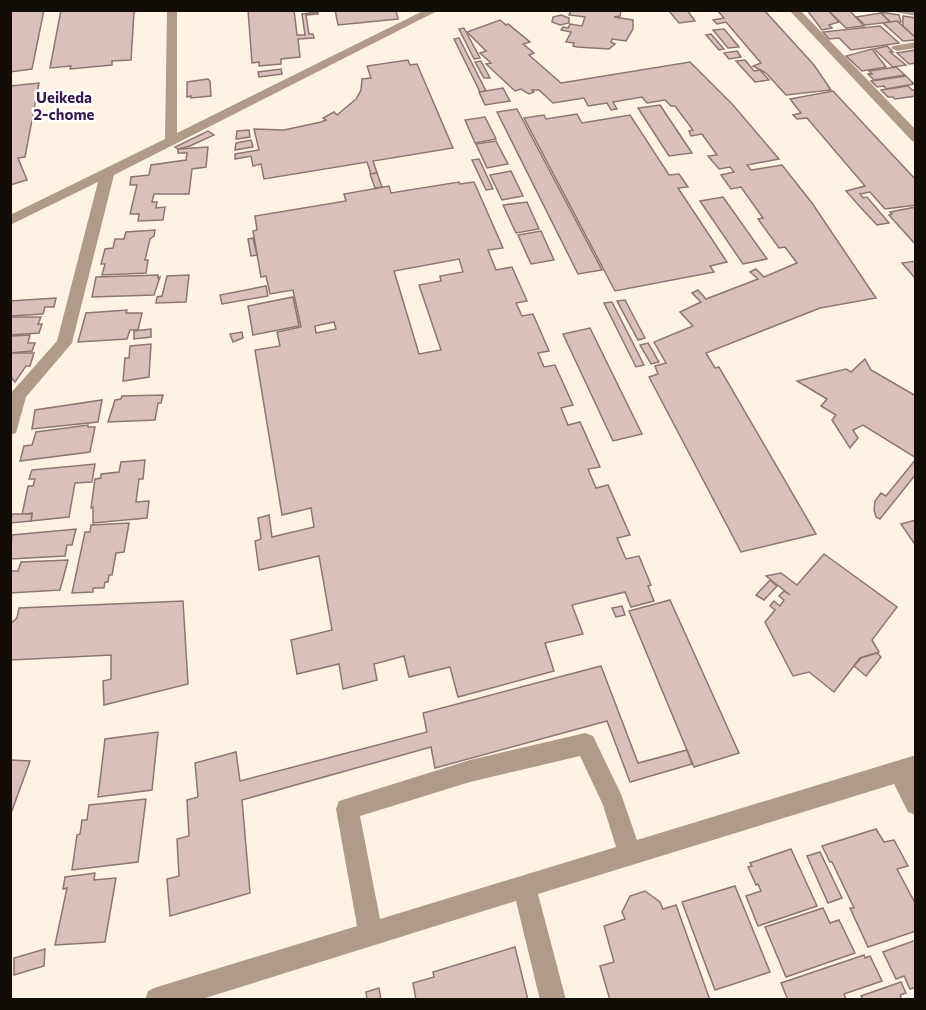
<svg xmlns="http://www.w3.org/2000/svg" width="926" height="1010" font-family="Commissioner,sans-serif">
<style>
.building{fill:#dabfbb;stroke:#8e7572;stroke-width:1.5;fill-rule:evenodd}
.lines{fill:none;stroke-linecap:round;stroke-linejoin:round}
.minor{fill:#b19b88;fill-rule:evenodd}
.labels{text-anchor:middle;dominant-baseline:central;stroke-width:5;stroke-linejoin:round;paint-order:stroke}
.far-neighbourhood-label{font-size:15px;font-weight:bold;fill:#391850;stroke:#fff}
</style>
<rect width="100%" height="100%" fill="#fef3e2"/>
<g class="building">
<path d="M10,10H44L32,69L10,72Z"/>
<path d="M61,10H140L134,12L131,60L112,61V65L70,69L71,66L50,68Z"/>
<path d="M248,10H294L297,35H305L302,14L318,12V14L306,15L309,34H313L314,38L298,39L300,57L281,59V64L259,66V62L252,63Z"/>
<path d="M335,10H396L398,19L338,25Z"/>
<path d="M571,10H621L620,16L614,17L633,20V29L626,41L612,39L611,42L615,44L609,49L577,47L573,46L574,43L566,42L571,32L561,30L563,27L568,28L570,24L582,26L585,17L569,15Z"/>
<path d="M660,10H687L695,21L679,23L669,11Z"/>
<path d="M717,10H764L814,65L831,90L786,95L766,73L753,66L761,63L726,22L717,24L713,20L724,18Z"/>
<path d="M807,10H828L839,22L829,25L832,28L822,30Z"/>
<path d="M828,10H849L864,26L846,28Z"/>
<path d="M880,12L899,15L901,22H890Z"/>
<path d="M881,13L890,22L865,25L856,17Z"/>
<path d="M561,15L569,18V23L560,25L552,22L553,17Z"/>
<path d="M903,16L916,18V38L903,26Z"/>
<path d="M500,20L506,25L508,24L530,42L523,44L534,53L529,55L561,83L690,62L733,105L779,159L747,165L751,170L782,165L812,203L876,298L820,308L706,353L715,368L719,367L816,534L741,552L649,377L658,374L655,366L666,363L654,342L693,326L680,312L701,302L692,293L698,290L706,299L758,279L750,272L756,269L764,277L797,263L785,247L779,248L758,219L763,218L741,187L731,189L721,175L734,172L730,167L719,169L708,156L717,155L702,134L691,136L689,131L693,130L675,106H671L665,100L647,103L642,97L613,102L617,109L611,110L607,103L588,106L584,98L553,103L539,90H532L534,92L529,94L521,89L515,91L486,64L491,63L480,53L486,51L467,32Z"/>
<path d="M897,21L916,38V40L903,41L883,23Z"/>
<path d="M880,26L899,43L851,50L839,38L829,39L823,32Z"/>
<path d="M464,28L480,58L474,59L459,29Z"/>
<path d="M724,29L739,47L728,48L713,30Z"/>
<path d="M711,34L724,49L719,50L706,35Z"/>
<path d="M459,38L486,91L480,92L454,39Z"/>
<path d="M887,46L893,52H890L906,65L893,67L874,49Z"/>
<path d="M872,49L886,67L862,71L846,56Z"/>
<path d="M916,50V63L909,64L897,53Z"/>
<path d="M737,51L741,57L729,59L724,53Z"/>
<path d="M408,60L410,65L417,64L453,148L373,161L377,173L371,174L367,162L264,179L261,164L253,166L251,156L235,159V154L259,150L254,129L284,130L321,122L326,120L323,118L334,112L337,115L356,99L361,90L362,79L371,78L367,66Z"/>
<path d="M745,60L754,71L760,70L769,80L755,82L736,61Z"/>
<path d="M481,61L490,78H484L475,62Z"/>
<path d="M896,67L905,75L874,80L868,74H872L869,71Z"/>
<path d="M281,69L282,74L259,77L258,72Z"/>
<path d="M906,76L914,84L886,89L884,86L877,87L871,81Z"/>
<path d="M208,79L210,81L211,96L191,98V96L187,97V82Z"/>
<path d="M39,83L25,157L18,158L27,180L10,185V86Z"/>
<path d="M908,86L912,90H916V96L895,99L893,97H888L881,90Z"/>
<path d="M503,88L510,101L485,105L479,92Z"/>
<path d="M833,91L916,180V205L885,209L870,192L860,194L863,198L867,197L889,223L877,225L862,209L846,191L865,186L807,118L797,119L793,115L801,113L790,99Z"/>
<path d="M660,105L692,153L669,156L638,108Z"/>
<path d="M517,109L602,270L578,274L497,112Z"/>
<path d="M577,114L582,123L630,115L669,175L679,174L688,187L678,188L727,262L710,266L714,272L615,291L524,118L544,115L546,119Z"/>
<path d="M485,117L496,139L475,143L465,120Z"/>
<path d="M249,130L250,137L236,139L237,131Z"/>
<path d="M208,131L214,135L190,146L178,149L175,147Z"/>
<path d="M251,140L253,147L235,150L236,143Z"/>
<path d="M496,141L508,164L487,168L476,144Z"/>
<path d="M208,147L206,167L192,169L189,194H154L152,202H157L156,208L165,207L163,220L138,221L139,214H130L137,185H130L131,177L149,175L151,165L186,160L187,153H178V149Z"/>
<path d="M479,159L493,189L486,190L472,160Z"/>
<path d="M511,171L523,196L502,200L490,175Z"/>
<path d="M377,173L382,187L375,188L370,174Z"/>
<path d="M459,182L460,184L474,182L503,248L488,250L496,270L512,267L527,301L516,303L522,316L533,314L549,351L538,353L544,367L555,365L573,405L561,408L568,425L580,422L600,467L588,469L596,488L608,485L630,535L617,538L626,559L639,556L651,585L648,586L654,601L631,607L625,592L572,605L583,634L545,643L554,671L458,697L450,667L409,677L404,656L374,664L377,680L343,689L339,664L297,674L291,640L332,630L319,556L259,570L255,541L261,539L258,518L269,515L272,537L314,527L311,508L282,515L255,350L280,346L277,332L301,327L293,290L270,294L266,276L261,277L253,231L257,230L255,216L346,201L344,194L389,186L391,193ZM459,259L463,272L440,276L441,281L419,285L441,350L419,354L394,271ZM334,322L336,329L316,333L315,326Z"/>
<path d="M723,197L767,259L743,264L700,201Z"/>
<path d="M527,202L539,229L516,233L503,205Z"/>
<path d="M916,207V245L889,215L892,214L890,212Z"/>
<path d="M155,230L154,236L150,239L145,260H148L146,273L102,275L105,264H101L105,249L113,248L115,239H124L126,232Z"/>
<path d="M541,231L554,260L531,264L518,235Z"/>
<path d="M253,238L257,255L251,256L248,239Z"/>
<path d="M916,261V278H915L902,263Z"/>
<path d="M158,275V278L160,277L154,295L92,297L96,277Z"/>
<path d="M189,275L186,302L156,303L157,297L162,296L167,276Z"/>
<path d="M266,286L268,296L222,304L220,295Z"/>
<path d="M293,297L299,326L253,335L248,306Z"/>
<path d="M56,298L54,307H45L43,314L10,316V301Z"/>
<path d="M625,300L645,338L638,340L617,301Z"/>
<path d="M612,302L644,365L636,367L604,303Z"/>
<path d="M127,310L126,313H142L138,330H130L127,339L78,342L86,313Z"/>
<path d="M10,317H41L38,324H42L39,333L10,335Z"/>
<path d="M590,328L642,434L613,441L563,334Z"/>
<path d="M151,329V337L134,339V331Z"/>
<path d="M242,332L243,338L233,342L230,334Z"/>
<path d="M30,335L28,343H35L32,351L10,353V336Z"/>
<path d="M648,343L659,362L651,364L640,345Z"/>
<path d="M151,344L149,377L123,381L125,358H129L130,346Z"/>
<path d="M10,353H34L30,366H26L15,382L10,376Z"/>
<path d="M865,359L871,370L916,396V458L863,425L853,430L858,438L850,448L832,420L836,415L821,406L827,399L797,381L846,369L851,372Z"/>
<path d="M163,395L161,403H158L155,420L108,422L115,400L121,399L122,396Z"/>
<path d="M102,400L98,422L32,429L35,410Z"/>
<path d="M88,425V427H95L90,452L20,461L24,446L32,445L36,432Z"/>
<path d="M916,459V474L880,519L876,517L874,510L875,501L881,493L886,496Z"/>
<path d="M145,460L143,479H139L136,502L149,501L147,518L93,523V507L91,508L95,479L101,478V474L119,472L121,462Z"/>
<path d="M95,464L92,482L75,483L69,517L31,521L32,513L22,515L28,486H33L35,479H29L32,470Z"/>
<path d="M12,514H32L31,521L10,523Z"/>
<path d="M916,520V546L901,524Z"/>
<path d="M129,523L124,552L116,553L112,575H109L108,582H105L104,588H93V592L72,593L85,532H90L91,525Z"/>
<path d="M76,529L72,545H67L65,556L10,559L12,535Z"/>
<path d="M824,554L897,607L872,640L879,652L860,658L834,692L809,672L793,676L765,622L775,610L770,606L774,601L780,606L784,600L779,596L784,591L790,595L766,576L781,573L797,585Z"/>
<path d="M68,560L60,590L10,593V571H18L21,562Z"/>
<path d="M770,580L777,586L764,600L756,595Z"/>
<path d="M670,600L739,753L694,767L629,611Z"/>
<path d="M183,601L188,684L104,705L103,681L111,679V655L11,660L10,624L17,618L19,608Z"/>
<path d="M622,606L625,615L616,617L612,608Z"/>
<path d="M877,653L881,657L866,676L854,666L861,658Z"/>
<path d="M601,666L638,763L687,750L692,764L630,782L607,721L435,768L431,747L242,800L250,893L170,916L167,879L179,876L177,839L189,836L187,800L198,797L195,763L236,752L240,781L427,732L423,713Z"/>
<path d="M158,732L152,790L98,797L105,739Z"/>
<path d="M10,760L30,761L10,816Z"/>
<path d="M146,799L138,862L72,870L77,835L80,834L82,820H87L89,805Z"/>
<path d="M876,829L884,842L894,840L908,866L897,869L916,905V931L868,947L850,908H854L832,862H830L822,846Z"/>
<path d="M791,849L817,906L758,926L746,896L761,891L758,884L756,885L748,867L752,866L750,863Z"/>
<path d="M820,852L842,898L828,903L807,856Z"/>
<path d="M95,873L94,880L116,878L105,942L55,945L67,888L63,889L65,877Z"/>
<path d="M735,886L770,972L715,990L682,902Z"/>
<path d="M645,891L660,902L663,909L676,905L710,1000H610L600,966L614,962L604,926L625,919L622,912L630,896Z"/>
<path d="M823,908L830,923L839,920L855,953L786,977L765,927Z"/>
<path d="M916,940V987L910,989L904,976L896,979L883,952Z"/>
<path d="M515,947L528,1000H416L413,983L434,977L433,972Z"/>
<path d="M45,949L44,966L14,975V958Z"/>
<path d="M864,955L865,958L870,956L882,981L844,994L846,1000H788L781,983Z"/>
<path d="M901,982L906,993L900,995L902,1000H863L861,996Z"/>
<path d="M379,988L381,1000H367L366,992Z"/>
</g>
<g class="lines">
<g class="minor">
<path d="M167,10H177V133L425,10H439L114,175L72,343L26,397L16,433L10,435V394L57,341L98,182L10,225V215L165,139Z"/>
<path d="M789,10H800L916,130V142L912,141Z"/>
<path d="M895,10H916V16L896,12Z"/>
<path d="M916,42V48L897,51L891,48L893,46Z"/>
<path d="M585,733L593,736L621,794L637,840L916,755V815L908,812L894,784L538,894L566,1000H540L516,901L199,1000H145L148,991L157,987L357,926L336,809L339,801L470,760ZM580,756L603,805L616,847L380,919L360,816L470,782Z"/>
</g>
</g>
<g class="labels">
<g class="far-neighbourhood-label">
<text x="64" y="97">Ueikeda<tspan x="64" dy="17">2-chome</tspan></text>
</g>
</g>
<rect width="926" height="1010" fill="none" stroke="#120d07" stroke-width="24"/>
</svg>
